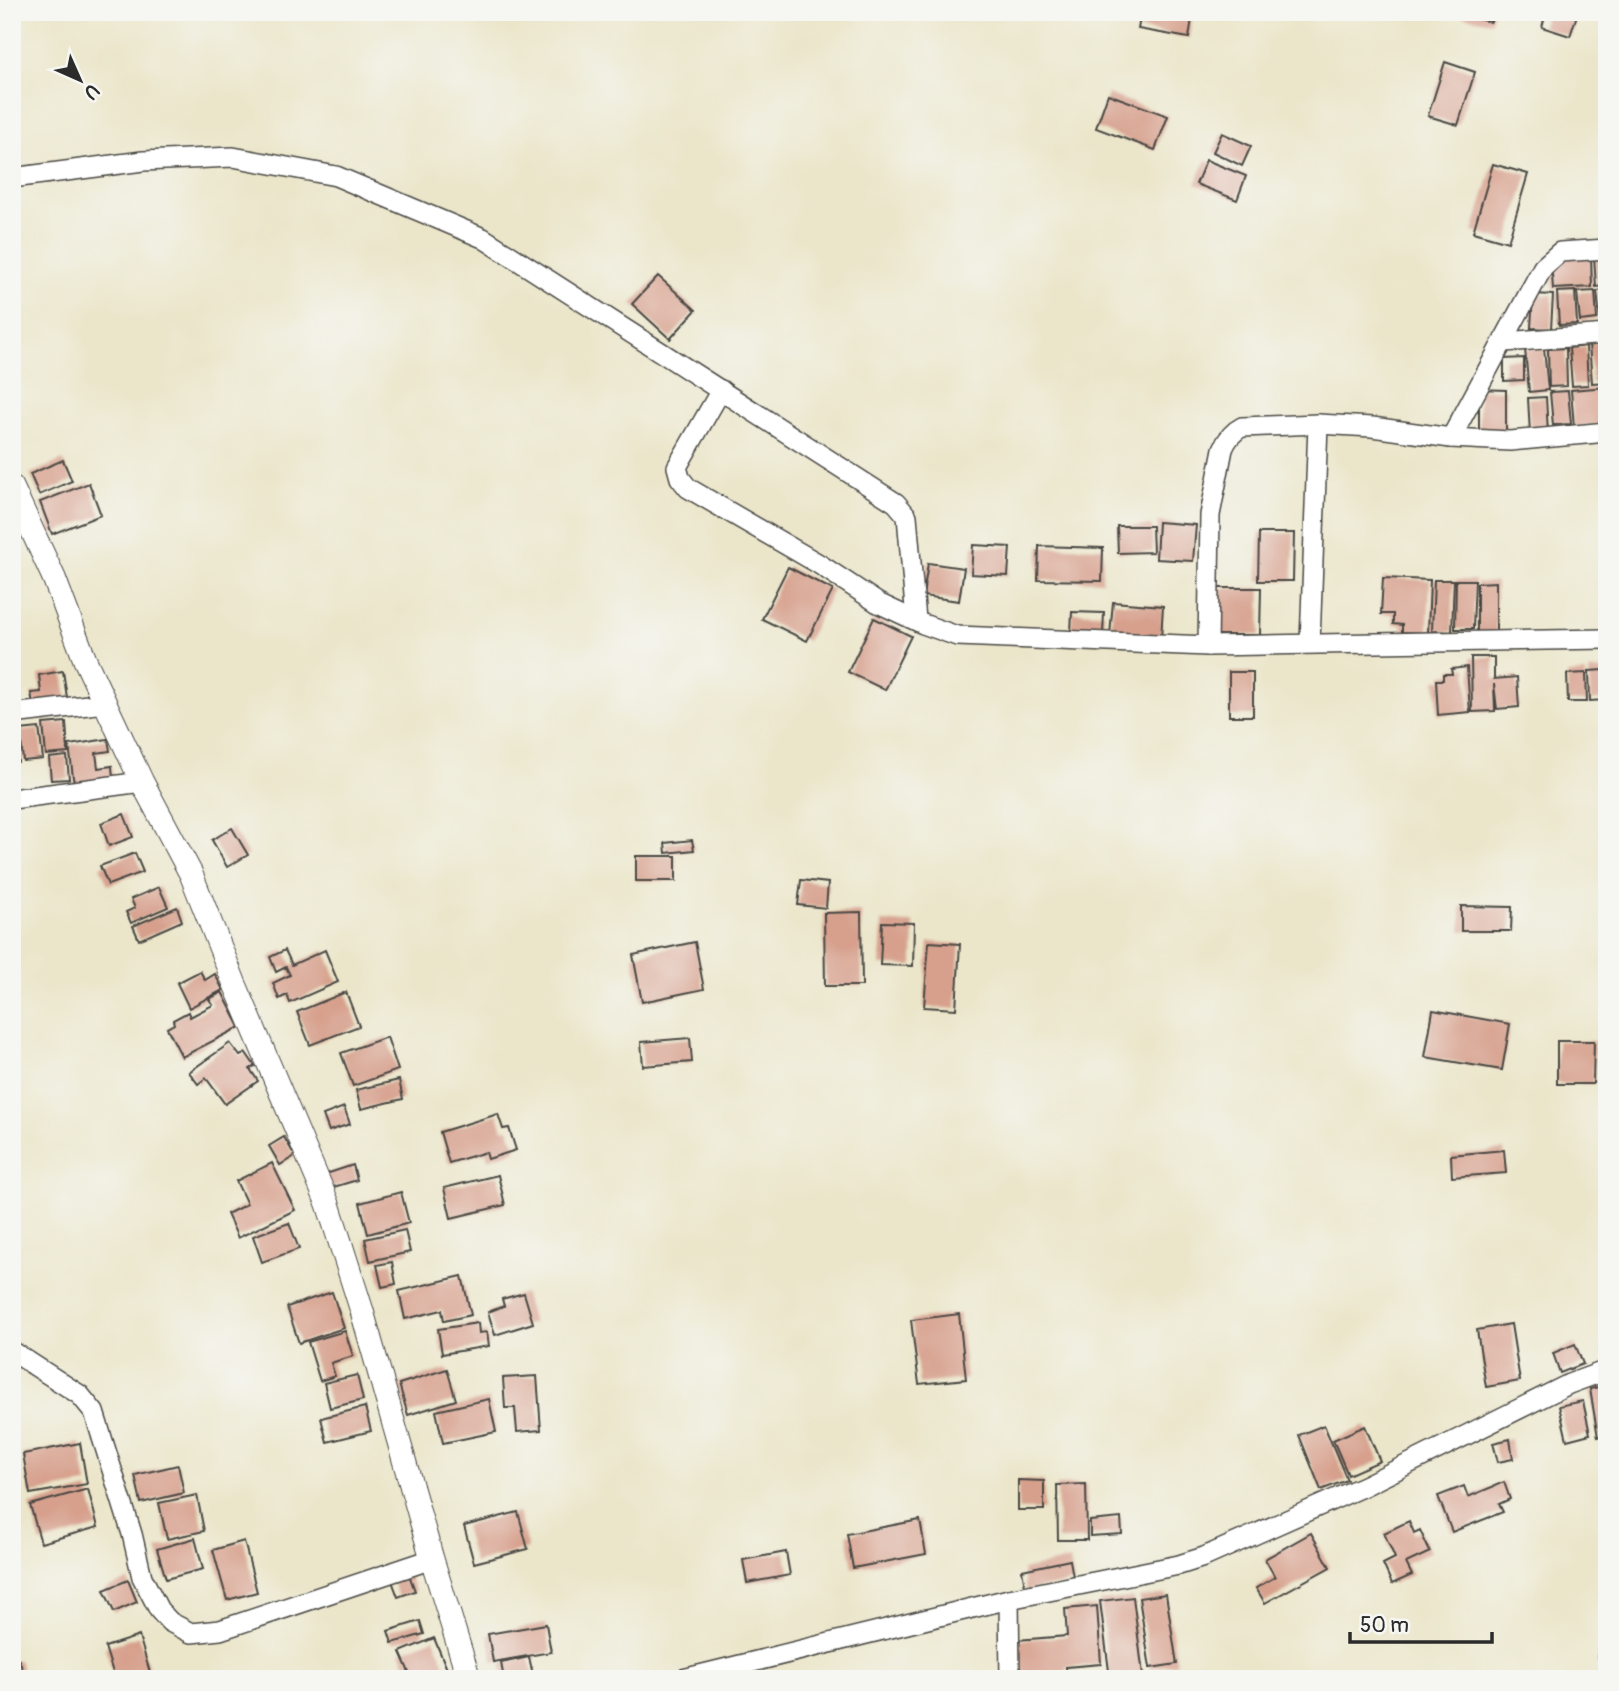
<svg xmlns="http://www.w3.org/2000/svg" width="1619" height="1691" font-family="Pangolin,sans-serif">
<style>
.building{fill:#d7a08d}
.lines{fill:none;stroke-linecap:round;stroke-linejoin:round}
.minor-casing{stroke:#484743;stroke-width:22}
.tertiary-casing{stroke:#484743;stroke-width:25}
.minor{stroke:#fff;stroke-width:19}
.tertiary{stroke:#fff;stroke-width:23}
</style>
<rect width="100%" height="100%" fill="#f6f6f2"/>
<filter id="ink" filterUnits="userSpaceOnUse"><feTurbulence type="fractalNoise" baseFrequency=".0143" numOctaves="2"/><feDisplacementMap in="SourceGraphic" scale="14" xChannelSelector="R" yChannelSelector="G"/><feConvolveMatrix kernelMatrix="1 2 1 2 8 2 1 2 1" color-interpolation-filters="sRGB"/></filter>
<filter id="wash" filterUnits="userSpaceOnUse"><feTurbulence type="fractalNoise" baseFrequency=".00686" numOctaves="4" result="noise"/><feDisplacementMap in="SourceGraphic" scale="28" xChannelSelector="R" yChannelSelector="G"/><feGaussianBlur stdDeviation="1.57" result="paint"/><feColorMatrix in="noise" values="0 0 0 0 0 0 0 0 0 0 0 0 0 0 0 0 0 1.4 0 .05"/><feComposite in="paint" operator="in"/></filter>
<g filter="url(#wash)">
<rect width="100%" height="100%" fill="#ebe6ca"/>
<g id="blocks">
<g class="building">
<path d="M1141,12H1193L1189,38L1138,29Z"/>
<path d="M1463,12H1493L1491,22L1462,16Z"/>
<path d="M1546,12H1578L1570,36L1542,27Z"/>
<path d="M1445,62L1475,72L1458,125L1428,116Z"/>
<path d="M1108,94L1168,116L1155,150L1096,128Z"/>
<path d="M15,131L22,161L12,163V132Z"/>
<path d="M1222,133L1251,146L1242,166L1213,152Z"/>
<path d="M1206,160L1246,176L1237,200L1196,184Z"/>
<path d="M1493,164L1528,174L1508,242L1473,232Z"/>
<path d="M1607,255V286L1596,287L1594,256Z"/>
<path d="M1591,256L1592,287L1553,289L1551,259Z"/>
<path d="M658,276L696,310L670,339L632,304Z"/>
<path d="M1607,290V318L1600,319L1597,291Z"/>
<path d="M1575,291L1577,324L1559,325L1557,292Z"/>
<path d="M1595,291L1597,319L1580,321L1577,292Z"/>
<path d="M1533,294L1553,295L1551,329L1531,328Z"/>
<path d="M1607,341V382L1592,383L1589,343Z"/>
<path d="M1586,346L1588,385L1572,386L1569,348Z"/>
<path d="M1544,348L1548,390L1529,392L1525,349Z"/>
<path d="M1566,348L1567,386L1549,387L1548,349Z"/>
<path d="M1524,358V380L1504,381V359Z"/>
<path d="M1607,387V424L1574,427L1571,390Z"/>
<path d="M1479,389L1506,390V435H1479Z"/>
<path d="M1568,391L1571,424L1553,425L1550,392Z"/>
<path d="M1546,397L1548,433L1530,434L1528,398Z"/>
<path d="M63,460L72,481L39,495L30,474Z"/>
<path d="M89,483L101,515L52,534L40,502Z"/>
<path d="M1158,522L1196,525L1193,561L1156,559Z"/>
<path d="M1117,526H1152L1153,552L1118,553Z"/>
<path d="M1259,533H1294L1293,581H1258Z"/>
<path d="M973,545L1010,547L1008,576L971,574Z"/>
<path d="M1039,546L1103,548L1102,581L1038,580Z"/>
<path d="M928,563L964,568L959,601L923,596Z"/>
<path d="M788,567L833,590L807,641L762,619Z"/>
<path d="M1383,578L1430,580L1428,633L1402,632V625L1393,624V614H1381Z"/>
<path d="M1434,580H1454L1452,632L1432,631Z"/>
<path d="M1456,580H1475L1473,629H1455Z"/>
<path d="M1496,582V634H1477V583Z"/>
<path d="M1218,588H1261L1260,635H1217Z"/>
<path d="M1113,602L1163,606L1161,639L1110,635Z"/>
<path d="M1072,612L1104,613L1103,634L1071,632Z"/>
<path d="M874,618L911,636L885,690L848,672Z"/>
<path d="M1471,657H1494V679L1517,677L1519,707L1497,709L1494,684L1495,711L1472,712Z"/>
<path d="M1467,667L1470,712L1438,715L1436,680H1443V674H1452L1451,669Z"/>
<path d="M1604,670L1605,700L1590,701L1589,671Z"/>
<path d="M63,671L68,704L34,709L31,693L41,692L39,675Z"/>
<rect x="1229" y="672" width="24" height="44"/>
<path d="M1586,673L1587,702H1568L1567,674Z"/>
<path d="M66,722L68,753L46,755L43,724Z"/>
<path d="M39,728L43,759L23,761L20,730Z"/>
<path d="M15,730L18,762L12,763V731Z"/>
<path d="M108,739L110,751L96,753L98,768L112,766L113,780L74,785L69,745Z"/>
<path d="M67,756L69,779L51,780L49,758Z"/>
<path d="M124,814L133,837L109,846L101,823Z"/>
<path d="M232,828L248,855L227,867L212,840Z"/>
<path d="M692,840L694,850L666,853L665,843Z"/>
<path d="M135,853L143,872L108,885L100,866Z"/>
<rect x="636" y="856" width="40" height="25"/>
<path d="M801,880L828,883L826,908L798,905Z"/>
<path d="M159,887L168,907L131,923L126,912L135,908L131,899Z"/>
<path d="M1461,906L1512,907L1511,931H1461Z"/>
<path d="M177,907L182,921L139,940L133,926Z"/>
<path d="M861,912L862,986H825L824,913Z"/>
<path d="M882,922L914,923L913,966L880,965Z"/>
<path d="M695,942L704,989L642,1002L633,955Z"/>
<path d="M929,942L960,944L956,1009L924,1007Z"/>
<path d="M285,950L292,965L325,950L338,982L290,1003L287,995L279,999L273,983L290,975L286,967L276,972L270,957Z"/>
<path d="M200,971L205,980L215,974L223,990L189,1008L177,983Z"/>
<path d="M222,992L240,1027L182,1057L167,1028L174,1024L173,1020L188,1012L190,1017L213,1005L209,999Z"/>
<path d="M346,992L359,1026L310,1045L297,1012Z"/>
<path d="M1433,1010L1510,1024L1502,1070L1425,1057Z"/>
<path d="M387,1037L398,1070L353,1086L341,1053Z"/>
<path d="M690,1038L692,1062L643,1066L641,1042Z"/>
<path d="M1557,1041H1594L1593,1084H1557Z"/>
<path d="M230,1043L240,1056L246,1053L255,1066L250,1069L258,1081L225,1104L206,1078L198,1084L189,1072Z"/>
<path d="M399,1080L403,1099L361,1109L356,1090Z"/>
<path d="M344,1107L350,1124L329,1131L323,1115Z"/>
<path d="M498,1114L503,1129L509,1128L516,1150L488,1159L486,1152L449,1163L440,1132Z"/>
<path d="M284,1137L295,1156L280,1165L269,1146Z"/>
<path d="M1504,1150L1506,1173L1452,1177L1451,1155Z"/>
<path d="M272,1163L295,1210L238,1238L227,1214L247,1204L236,1181Z"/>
<path d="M353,1165L357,1180L327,1189L323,1175Z"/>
<path d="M498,1175L505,1205L451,1218L444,1188Z"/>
<path d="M401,1192L409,1223L368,1234L360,1203Z"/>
<path d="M289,1223L299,1249L262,1262L253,1236Z"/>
<path d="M405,1230L410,1252L370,1261L365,1239Z"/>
<path d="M392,1262L396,1284L382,1287L377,1265Z"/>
<path d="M462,1276L471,1315L444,1321L442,1310L405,1319L399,1291Z"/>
<path d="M332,1292L344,1328L299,1343L287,1307Z"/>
<path d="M524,1293L533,1323L495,1335L488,1312L504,1306L502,1299Z"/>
<path d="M959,1314L966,1379L919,1384L911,1320Z"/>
<path d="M478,1323L479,1333L487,1332L489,1346L442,1354L438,1329Z"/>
<path d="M1511,1324L1520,1381L1486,1387L1477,1330Z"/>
<path d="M345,1331L353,1356L331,1363L335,1376L320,1381L308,1342Z"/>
<path d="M1575,1344L1583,1364L1560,1373L1553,1353Z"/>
<path d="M447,1369L456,1400L408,1415L399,1384Z"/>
<path d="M357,1375L363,1400L330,1408L324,1383Z"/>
<path d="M537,1376L541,1430L517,1432L515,1408H505L503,1378Z"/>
<path d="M1607,1385V1435L1598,1437L1590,1389Z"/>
<path d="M489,1399L496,1432L443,1443L436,1411Z"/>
<path d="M1583,1401L1590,1434L1567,1440L1559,1406Z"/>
<path d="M365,1407L371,1431L327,1442L321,1418Z"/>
<path d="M1324,1425L1347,1480L1321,1490L1299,1435Z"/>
<path d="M1365,1426L1380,1461L1348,1475L1333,1440Z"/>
<path d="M1510,1439L1513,1459L1498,1462L1493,1443Z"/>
<path d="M80,1443L87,1484L30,1494L23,1454Z"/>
<path d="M178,1465L184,1493L141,1503L135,1475Z"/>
<path d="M1018,1480L1044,1481V1510H1018Z"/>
<path d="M1504,1482L1510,1499L1499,1504L1503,1512L1452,1532L1438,1496L1464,1486L1468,1497Z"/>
<path d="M1086,1484L1087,1540H1058L1057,1485Z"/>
<path d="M88,1489L98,1527L41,1543L30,1505Z"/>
<path d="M197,1495L204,1531L167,1539L159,1503Z"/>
<path d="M518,1512L528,1549L474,1563L464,1526Z"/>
<path d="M1121,1518L1122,1534L1090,1536V1521Z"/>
<path d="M920,1520L926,1554L853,1568L847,1534Z"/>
<path d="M1409,1521L1414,1533L1420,1530L1430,1552L1406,1563L1412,1575L1392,1584L1383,1564L1395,1558L1384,1533Z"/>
<path d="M1311,1533L1330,1567L1265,1603L1256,1588L1275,1577L1265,1559Z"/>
<path d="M195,1538L203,1569L166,1579L157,1549Z"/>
<path d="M244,1541L257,1592L227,1600L213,1550Z"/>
<path d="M786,1552L790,1575L747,1583L743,1560Z"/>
<path d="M1070,1560L1074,1582L1026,1591L1022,1570Z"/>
<path d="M408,1572L415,1591L398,1597L391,1578Z"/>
<path d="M128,1580L137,1602L114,1612L104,1590Z"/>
<path d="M1166,1594L1177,1664L1150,1668L1139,1598Z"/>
<path d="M1133,1597L1143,1675L1110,1679L1100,1601Z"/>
<path d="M1097,1606L1101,1664L1066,1667L1067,1679H1020L1017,1640L1067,1636L1065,1609Z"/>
<path d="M420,1621L424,1634L392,1643L388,1631Z"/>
<path d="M546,1624L551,1652L493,1662L488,1634Z"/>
<path d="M139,1636L152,1679H115L105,1647Z"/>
<path d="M434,1638L447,1669L424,1679H412L400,1652Z"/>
<path d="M1607,1651V1678H1601L1598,1652Z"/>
<path d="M529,1657L534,1679H504L501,1663Z"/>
<path d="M19,1660L26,1679H12V1662Z"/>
</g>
</g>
</g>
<g filter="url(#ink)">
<use href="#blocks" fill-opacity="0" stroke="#484743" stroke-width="2"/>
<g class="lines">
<g class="minor-casing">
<g id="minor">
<path d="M12,178L143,161L233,157L336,176L483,238L896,503L907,516L916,620"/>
<path d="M1505,342L1607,334"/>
<path d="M721,390L677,467L680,478L688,488L819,564L878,603L923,624L957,636L1208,646L1607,639"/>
<path d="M1451,438L1543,267L1560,252L1607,249"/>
<path d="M1310,643L1318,424"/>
<path d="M1208,646L1210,515L1223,449C1227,439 1232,432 1242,427L1318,424L1372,427L1451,438L1510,441L1607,432"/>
<path d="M12,714L105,703"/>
<path d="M12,799L142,782"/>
<path d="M12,1351L80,1395L94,1412L132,1534L142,1577L159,1610L170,1622L191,1633L220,1630L432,1559"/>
<path d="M1009,1599L1010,1679"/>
<path d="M683,1679L1009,1599L1179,1565L1204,1557L1364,1486L1569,1384L1607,1370"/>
</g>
</g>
<g class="tertiary-casing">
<path id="tertiary" d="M12,487L54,578L85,660L105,703L142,782L191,874L234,982L328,1204L362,1311L432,1559L469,1679"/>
</g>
<use href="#minor" class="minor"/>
<use href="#tertiary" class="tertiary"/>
</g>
</g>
<rect width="1619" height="1691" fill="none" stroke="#f6f6f2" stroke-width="42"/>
<g transform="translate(80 80) rotate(135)" stroke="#f6f6f2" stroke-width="5" paint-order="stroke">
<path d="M0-5L12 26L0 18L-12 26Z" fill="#2b2b2b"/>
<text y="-10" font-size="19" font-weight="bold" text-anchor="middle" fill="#2b2b2b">U</text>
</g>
<path d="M1350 1632v10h142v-10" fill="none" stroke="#2b2b2b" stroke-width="3.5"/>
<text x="1360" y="1632" font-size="21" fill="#2b2b2b" stroke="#f6f6f2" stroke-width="5" paint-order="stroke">50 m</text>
</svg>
